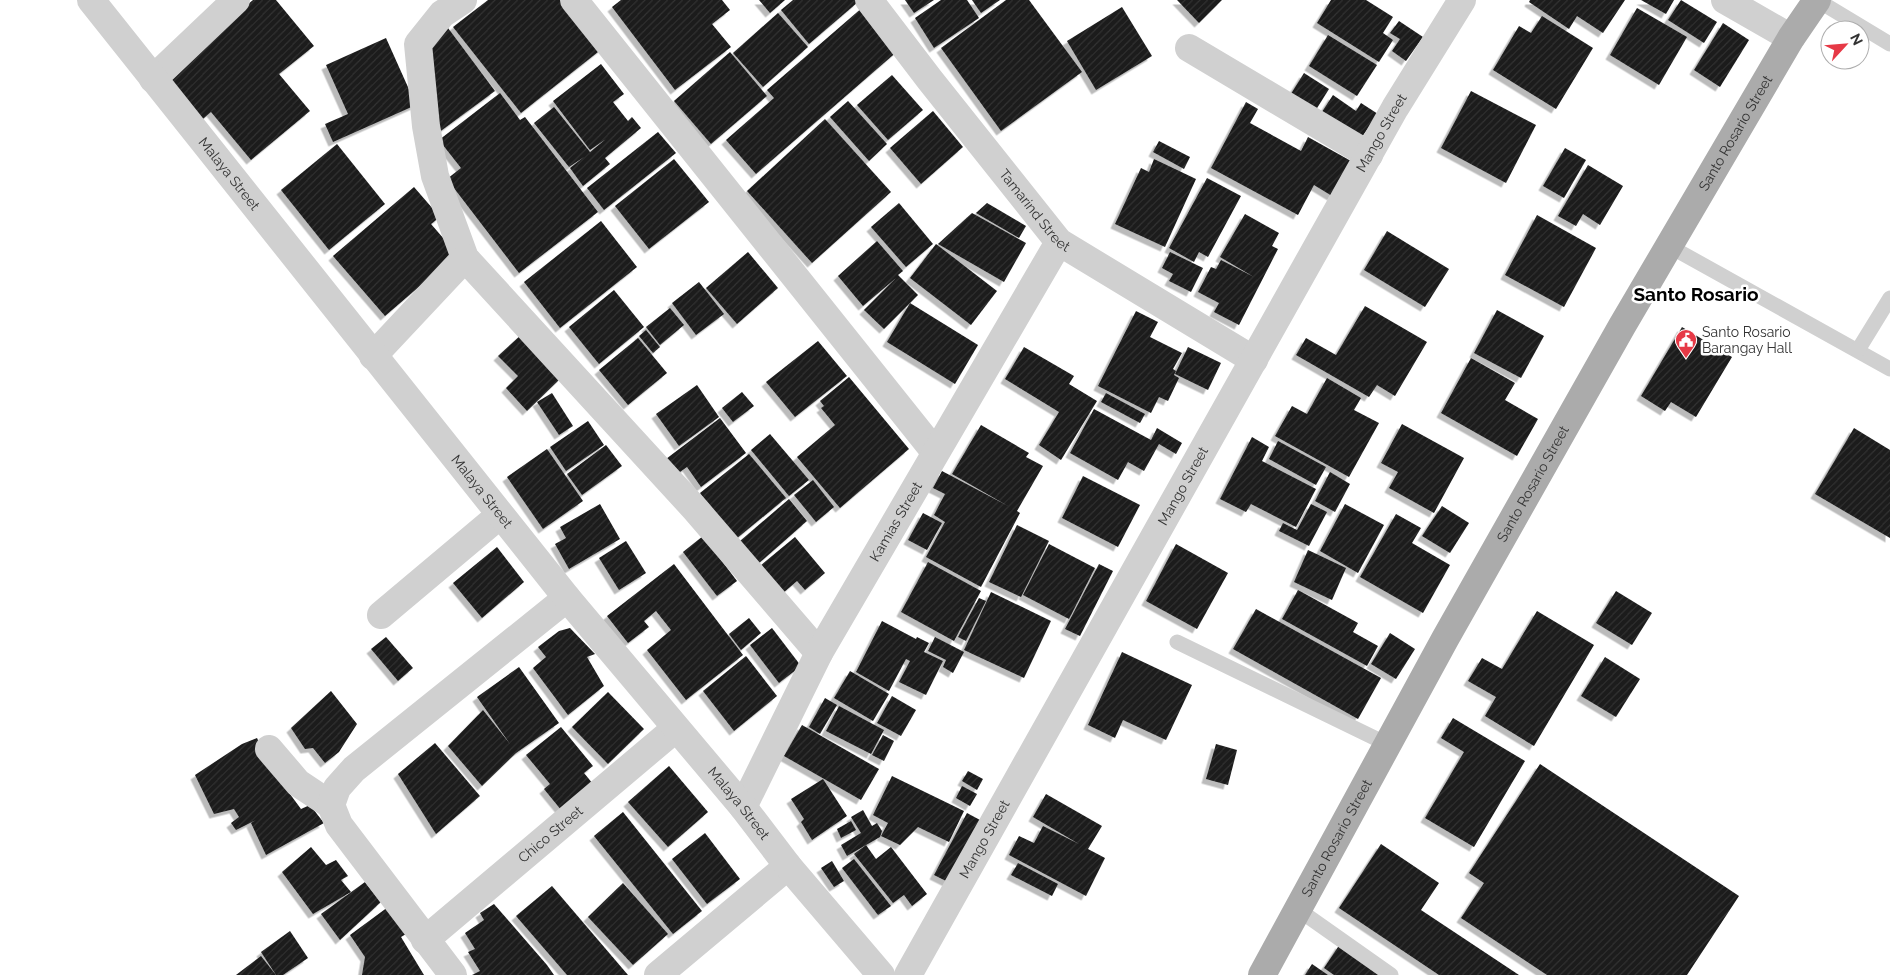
<svg xmlns="http://www.w3.org/2000/svg" width="1890" height="975" font-family="Raleway,sans-serif">
<style>
.building{fill:url(#building-hatch);filter:url(#shadow)}
.lines{fill:none;stroke-linecap:round;stroke-linejoin:round}
.service{stroke:#d0d0d0;stroke-width:15}
.minor{stroke:#d0d0d0;stroke-width:28}
.tertiary{stroke:#d0d0d0;stroke-width:28}
.primary{stroke:#ababab;stroke-width:28}
.labels{text-anchor:middle;dominant-baseline:central;stroke-width:5;stroke-linejoin:round;paint-order:stroke}
.street-label{font-size:14px;fill:#333;stroke:#fff}
.poi-label{font-size:14px;fill:#333;stroke:#fff;text-anchor:start}
.district-label{font-size:19px;font-weight:bold;fill:#000;stroke:#fff}
</style>
<defs>
<pattern id="building-hatch" width="6" height="6" patternUnits="userSpaceOnUse" patternTransform="scale(1.25)"><rect width="6" height="6" fill="#1a1a1a"/><path d="M-1 1l2-2M0 6l6-6M5 7l2-2" fill="none" stroke="#333"/></pattern>
<filter id="shadow"><feDropShadow dx="-4.5" dy="4.5" stdDeviation="0" flood-color="#0004"/></filter>
</defs>
<rect width="100%" height="100%" fill="#fff"/>
<g class="building">
<path d="M253,0H276L314,46L279,74L310,111L251,160L211,112L197,124L159,79Z"/>
<path d="M488,0H564L603,48L521,113L453,27Z"/>
<path d="M621,0H722L730,10L712,24L731,47L675,90L612,7Z"/>
<path d="M759,0H785L770,13Z"/>
<path d="M793,0H857L858,2L809,44L781,10Z"/>
<path d="M905,0H934L914,13Z"/>
<path d="M941,0H967L979,18L934,48L915,18Z"/>
<path d="M972,0H1000L981,13Z"/>
<path d="M1006,0H1029L1082,72L1001,131L941,48Z"/>
<path d="M1177,0H1222L1199,23Z"/>
<path d="M1331,0H1366L1393,17L1383,33L1393,40L1379,62L1317,23Z"/>
<path d="M1530,0H1625L1603,33L1577,16L1569,29L1529,2Z"/>
<path d="M1641,0H1674L1666,14Z"/>
<path d="M1681,0L1717,22L1704,43L1668,20Z"/>
<path d="M863,7L900,49L756,174L726,140L774,98L767,90Z"/>
<path d="M1122,7L1152,56L1096,90L1067,41Z"/>
<path d="M1637,8L1687,37L1659,85L1610,55Z"/>
<path d="M778,13L808,47L763,87L733,53Z"/>
<path d="M1542,16L1593,48L1556,109L1493,70L1519,26L1531,33Z"/>
<path d="M1399,21L1423,37L1406,61L1392,51L1400,39L1390,33Z"/>
<path d="M1723,23L1749,40L1720,87L1694,70Z"/>
<path d="M448,28L495,91L438,133L426,45Z"/>
<path d="M1328,35L1377,65L1357,96L1309,66Z"/>
<path d="M386,38L416,105L333,142L325,124L348,114L326,65Z"/>
<path d="M730,52L767,96L711,144L674,101Z"/>
<path d="M601,64L624,94L613,102L628,121L632,117L641,128L605,158L610,164L583,186L570,168L584,157L569,167L534,123L554,107L590,152L606,139L590,150L553,101Z"/>
<path d="M1304,73L1329,89L1314,113L1289,97Z"/>
<path d="M892,75L923,110L888,140L857,105Z"/>
<path d="M1471,91L1536,125L1506,183L1441,148Z"/>
<path d="M500,93L520,120L525,117L598,212L519,273L447,179L461,168L439,140Z"/>
<path d="M1333,95L1356,111L1361,103L1378,114L1357,144L1318,118Z"/>
<path d="M848,101L887,144L869,161L830,117Z"/>
<path d="M1246,102L1258,109L1250,123L1301,151L1308,137L1351,161L1332,196L1314,185L1298,215L1211,168Z"/>
<path d="M933,111L963,147L921,184L890,148Z"/>
<path d="M825,119L891,192L812,263L747,191Z"/>
<path d="M658,132L676,153L604,210L587,188Z"/>
<path d="M1159,141L1190,157L1184,169L1153,152Z"/>
<path d="M337,144L385,204L329,250L281,190Z"/>
<path d="M1565,148L1586,160L1564,198L1543,186Z"/>
<path d="M674,159L709,202L649,249L615,206Z"/>
<path d="M1154,159L1196,179L1165,247L1115,224L1141,168L1149,172Z"/>
<path d="M1588,165L1623,186L1600,225L1583,214L1576,226L1558,216Z"/>
<path d="M1207,178L1241,196L1208,257L1199,252L1194,262L1169,248Z"/>
<path d="M414,187L440,217L431,224L457,254L385,316L333,256Z"/>
<path d="M899,203L933,244L906,267L871,227Z"/>
<path d="M987,203L1026,226L1019,238L976,213Z"/>
<path d="M972,213L1026,243L1004,282L938,244Z"/>
<path d="M1245,214L1279,233L1272,246L1278,249L1239,325L1214,312L1219,303L1198,292L1211,267L1216,269L1221,260L1254,277L1220,257Z"/>
<path d="M1537,215L1596,248L1564,307L1505,275Z"/>
<path d="M601,221L637,267L560,328L524,282Z"/>
<path d="M1387,231L1449,269L1425,307L1364,270Z"/>
<path d="M877,241L903,271L898,275L918,295L884,329L864,310L896,278L863,306L838,276Z"/>
<path d="M936,244L997,291L971,325L910,278Z"/>
<path d="M748,252L778,288L737,324L706,288Z"/>
<path d="M1170,252L1203,268L1191,292L1169,281L1173,274L1162,268Z"/>
<path d="M699,282L724,314L696,335L672,303Z"/>
<path d="M614,290L644,327L599,364L569,327Z"/>
<path d="M910,303L978,345L955,384L887,342Z"/>
<path d="M1365,306L1427,342L1395,396L1377,385L1369,397L1296,355L1306,338L1336,355Z"/>
<path d="M670,308L684,325L660,345L646,327Z"/>
<path d="M1497,310L1544,336L1521,378L1474,353Z"/>
<path d="M1136,311L1158,322L1150,337L1182,353L1173,369L1176,371L1174,375L1179,378L1168,401L1159,397L1151,413L1098,386Z"/>
<path d="M1682,327L1732,357L1696,417L1671,402L1665,411L1641,396Z"/>
<path d="M646,330L660,347L653,353L639,336Z"/>
<path d="M522,334L562,377L527,411L506,388L518,376L498,356Z"/>
<path d="M638,338L667,373L628,405L599,370Z"/>
<path d="M818,341L847,376L795,417L766,382Z"/>
<path d="M1024,347L1074,376L1069,384L1097,401L1061,460L1039,445L1059,412L1005,379Z"/>
<path d="M1188,347L1221,363L1208,390L1175,374Z"/>
<path d="M1471,358L1515,383L1505,400L1538,419L1517,456L1441,413Z"/>
<path d="M849,377L909,449L840,508L797,457L835,425L821,408L824,406L820,401Z"/>
<path d="M1327,378L1361,398L1354,410L1379,423L1349,477L1275,436L1292,406L1307,414Z"/>
<path d="M697,385L719,417L679,446L656,414Z"/>
<path d="M742,392L754,406L733,422L722,408Z"/>
<path d="M552,393L573,426L559,435L537,402Z"/>
<path d="M1106,393L1145,414L1140,423L1101,402Z"/>
<path d="M1094,409L1151,440L1157,428L1182,443L1176,454L1159,444L1144,471L1128,462L1118,480L1070,453Z"/>
<path d="M720,418L746,453L701,487L687,467L677,474L666,459Z"/>
<path d="M588,421L604,445L566,471L550,447Z"/>
<path d="M1402,424L1464,458L1434,513L1389,488L1398,472L1381,463Z"/>
<path d="M981,425L1029,453L1026,457L1043,466L1017,511L1020,513L981,587L926,557L945,522L934,515L945,494L933,488L942,471L1008,506L952,474Z"/>
<path d="M1854,428L1890,450V538L1815,494Z"/>
<path d="M770,434L809,480L789,496L751,450Z"/>
<path d="M1252,437L1269,447L1262,461L1316,489L1296,527L1251,504L1246,512L1220,499Z"/>
<path d="M1278,441L1326,467L1316,485L1269,459Z"/>
<path d="M606,445L622,466L582,495L567,474Z"/>
<path d="M547,449L583,501L543,529L507,477Z"/>
<path d="M749,454L786,498L736,539L700,493Z"/>
<path d="M1330,472L1350,484L1335,512L1315,501Z"/>
<path d="M1083,476L1140,505L1118,547L1062,518Z"/>
<path d="M813,480L834,507L816,522L794,495Z"/>
<path d="M789,499L807,521L759,563L740,541Z"/>
<path d="M600,504L620,539L569,569L555,544L566,538L560,527Z"/>
<path d="M1311,504L1327,512L1309,546L1279,531L1283,523L1297,530Z"/>
<path d="M1345,504L1384,525L1358,573L1320,551Z"/>
<path d="M1442,506L1469,523L1450,553L1422,536Z"/>
<path d="M923,513L942,523L927,550L908,540Z"/>
<path d="M1396,514L1421,528L1412,543L1450,565L1423,613L1360,577Z"/>
<path d="M1017,525L1049,541L1021,597L989,582Z"/>
<path d="M703,536L737,581L717,596L683,552Z"/>
<path d="M795,537L825,573L805,590L797,581L783,593L760,566Z"/>
<path d="M626,541L646,573L619,590L599,558Z"/>
<path d="M1049,544L1095,568L1069,619L1023,595Z"/>
<path d="M1176,544L1228,573L1197,629L1146,601Z"/>
<path d="M497,547L524,582L482,618L453,583Z"/>
<path d="M1308,550L1346,568L1332,600L1294,582Z"/>
<path d="M928,562L981,591L954,641L901,612Z"/>
<path d="M674,564L743,655L686,700L647,650L671,630L656,611L644,621L649,627L628,643L607,616Z"/>
<path d="M1099,564L1113,571L1080,636L1065,629Z"/>
<path d="M1298,590L1358,623L1353,632L1378,646L1367,666L1282,619Z"/>
<path d="M1616,591L1652,613L1632,645L1596,623Z"/>
<path d="M991,592L1051,621L1024,678L964,650Z"/>
<path d="M979,598L986,601L966,641L958,637Z"/>
<path d="M1256,609L1381,678L1358,719L1233,649Z"/>
<path d="M1537,611L1594,645L1534,746L1485,716L1496,697L1468,681L1482,658L1502,669Z"/>
<path d="M749,618L761,633L741,650L729,634Z"/>
<path d="M882,621L916,639L917,637L929,643L924,652L943,661L926,695L899,682L910,661L906,659L889,691L856,672Z"/>
<path d="M570,628L595,654L587,657L604,686L568,715L533,668L546,657L538,647L559,631Z"/>
<path d="M772,628L801,666L779,683L750,645Z"/>
<path d="M1390,633L1415,649L1396,679L1371,664Z"/>
<path d="M386,637L413,668L398,681L371,649Z"/>
<path d="M935,637L964,652L953,673L943,667L946,660L928,651Z"/>
<path d="M1122,652L1192,685L1166,740L1123,720L1115,738L1088,725Z"/>
<path d="M746,656L777,696L734,731L703,691Z"/>
<path d="M1605,657L1640,679L1616,717L1581,696Z"/>
<path d="M519,667L559,723L516,753L482,786L448,746L483,710L510,744L477,697Z"/>
<path d="M850,671L889,694L873,721L834,698Z"/>
<path d="M331,691L357,724L339,752L325,763L313,748L305,749L291,728Z"/>
<path d="M608,692L644,729L608,764L572,727Z"/>
<path d="M892,696L916,710L901,736L877,723Z"/>
<path d="M825,698L837,705L820,734L809,727Z"/>
<path d="M839,706L884,730L871,754L826,731Z"/>
<path d="M1453,718L1525,761L1474,847L1425,818L1464,752L1441,738Z"/>
<path d="M802,725L879,769L861,800L784,756Z"/>
<path d="M561,727L593,766L584,773L598,790L566,816L544,789L550,784L526,755Z"/>
<path d="M883,735L894,741L884,761L872,755Z"/>
<path d="M257,738L273,771L301,809L310,805L324,823L266,855L251,823L256,820L236,830L231,823L239,817L234,809L214,814L195,775L242,744Z"/>
<path d="M435,743L480,796L436,834L398,774Z"/>
<path d="M1216,744L1237,750L1228,785L1206,779Z"/>
<path d="M1540,764L1739,896L1687,975H1547L1461,918L1484,883L1469,873Z"/>
<path d="M669,766L708,812L668,847L628,802Z"/>
<path d="M968,771L983,779L977,790L962,781Z"/>
<path d="M892,776L964,811L949,842L918,827L900,845L881,836L888,823L873,815Z"/>
<path d="M823,779L847,816L812,840L801,822L804,819L791,799Z"/>
<path d="M962,786L977,794L970,806L956,798Z"/>
<path d="M1046,794L1102,826L1088,849L1105,858L1086,896L1009,855L1019,836L1034,843L1043,826L1079,844L1033,817Z"/>
<path d="M863,810L872,826L877,823L882,831L880,837L847,856L841,845L861,833L851,817Z"/>
<path d="M623,812L702,911L673,934L594,836Z"/>
<path d="M967,813L980,820L948,882L934,875Z"/>
<path d="M851,821L856,830L841,838L837,829Z"/>
<path d="M705,833L740,879L707,904L672,859Z"/>
<path d="M1381,844L1439,883L1421,910L1519,975H1439L1339,908Z"/>
<path d="M866,845L876,859L891,847L927,894L912,906L904,895L893,903L854,854Z"/>
<path d="M311,847L326,865L336,860L348,876L341,880L351,892L313,914L282,872Z"/>
<path d="M854,859L891,906L878,915L842,868Z"/>
<path d="M832,861L844,881L834,887L821,868Z"/>
<path d="M1018,863L1058,884L1052,896L1011,875Z"/>
<path d="M365,882L381,902L340,940L321,914Z"/>
<path d="M623,883L668,934L633,965L588,917Z"/>
<path d="M552,886L628,975H567L516,916Z"/>
<path d="M494,904L547,965L554,975H472L480,971L468,952L475,949L465,933L484,920L480,913Z"/>
<path d="M388,907L406,934L401,937L424,975H362L365,957L350,935Z"/>
<path d="M290,931L308,958L283,975H276L261,952Z"/>
<path d="M1340,944L1384,975H1334L1324,968Z"/>
<path d="M261,956L276,975H236Z"/>
<path d="M1312,964L1328,975H1305Z"/>
</g>
<g class="lines">
<g class="service">
<path d="M1817,0L1890,44"/>
<path d="M1669,246L1890,369"/>
<path d="M1858,350L1890,298"/>
<path d="M1177,642L1387,744"/>
<path d="M1296,908L1391,975"/>
</g>
<g class="minor">
<path d="M463,0L442,14L418,44L426,126L435,176L465,258L696,510L819,653"/>
<path d="M574,0L935,452"/>
<path id="s1" d="M869,0L930,80L1059,242L1254,360"/>
<path d="M1725,0L1791,38"/>
<path d="M1189,48L1369,155"/>
<path d="M153,79L236,0"/>
<path d="M373,356L465,258"/>
<path d="M381,615L500,515"/>
<path d="M269,749L298,783L331,805"/>
<path id="s2" d="M743,807L819,653L1059,242"/>
<path id="s3" d="M425,940L675,729"/>
<path d="M453,975L339,825L331,805L337,788L354,769L567,598"/>
<path d="M658,975L788,866"/>
<path id="s4" d="M908,975L1395,108L1462,0"/>
</g>
<path class="tertiary" id="s5" d="M91,0L567,598L743,807L788,866L881,975"/>
<path class="primary" id="s6" d="M1262,975L1445,639L1622,326L1791,38L1817,0"/>
</g>
<defs>
<g id="civic-pin" transform="scale(1.125)"><path d="M0 17L-7.5 6A9.5 9.5 0 1 1 7.5 6Z" fill="#e63946" stroke="#fff"/><path d="M-.6-6.5H3V-4.5H.6V-3L4-1V1h2V6H-6V1h2V-1L-.6-3ZM-1.2 2.5V6h2.4V2.5Z" fill="#fff"/></g>
</defs>
<g fill-rule="evenodd">
<use href="#civic-pin" x="1686" y="340"/>
</g>
<g class="labels">
<g class="street-label">
<text stroke="none"><textPath href="#s4" startOffset="966">Mango Street</textPath></text>
<text stroke="none"><textPath href="#s6" startOffset="966">Santo Rosario Street</textPath></text>
<text stroke="none"><textPath href="#s5" startOffset="222">Malaya Street</textPath></text>
<text stroke="none"><textPath href="#s1" startOffset="268">Tamarind Street</textPath></text>
<text stroke="none"><textPath href="#s6" startOffset="561">Santo Rosario Street</textPath></text>
<text stroke="none"><textPath href="#s4" startOffset="561">Mango Street</textPath></text>
<text stroke="none"><textPath href="#s5" startOffset="628">Malaya Street</textPath></text>
<text stroke="none"><textPath href="#s2" startOffset="324">Kamias Street</textPath></text>
<text stroke="none"><textPath href="#s5" startOffset="1032">Malaya Street</textPath></text>
<text stroke="none"><textPath href="#s3" startOffset="164">Chico Street</textPath></text>
<text stroke="none"><textPath href="#s6" startOffset="156">Santo Rosario Street</textPath></text>
<text stroke="none"><textPath href="#s4" startOffset="156">Mango Street</textPath></text>
</g>
<g class="poi-label">
<text x="1702" y="332">Santo Rosario<tspan x="1702" dy="16">Barangay Hall</tspan></text>
</g>
<g class="district-label">
<text x="1696" y="294">Santo Rosario</text>
</g>
</g>
<g transform="translate(1845 45) rotate(64)"><circle r="24" fill="#ffffff" stroke="#adadad"/>
<path d="M0-4L9 19L0 12L-9 19Z" fill="#e63946"/>
<text y="-8" font-size="14" font-weight="bold" text-anchor="middle" fill="#333333">N</text>
</g>
</svg>
